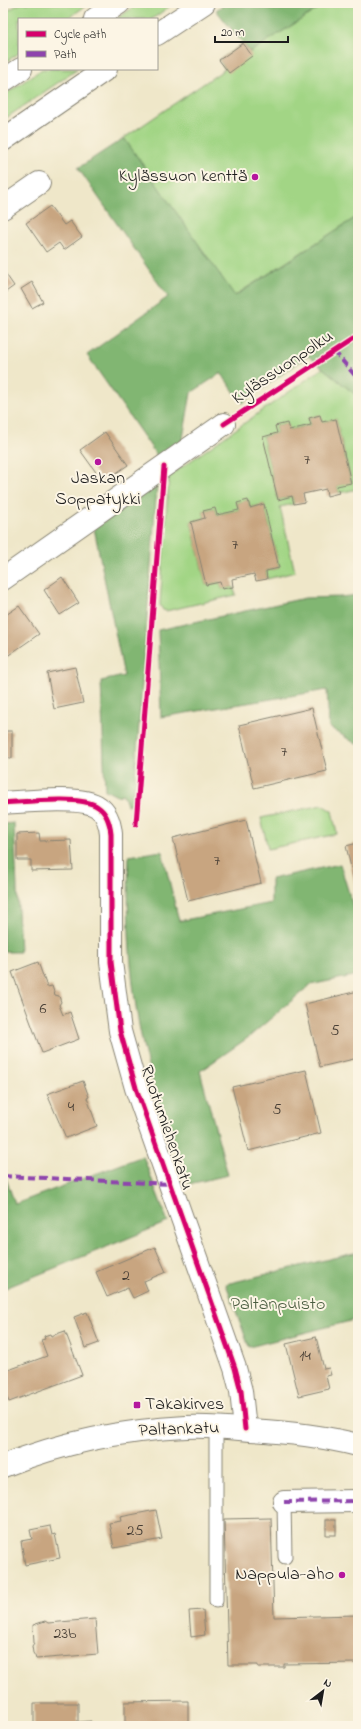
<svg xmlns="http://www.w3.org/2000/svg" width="361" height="1729" font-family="'Indie Flower',sans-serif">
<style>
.green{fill:#a2d585;stroke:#5f7850}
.forest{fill:#81b672;stroke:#4e6947}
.building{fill:#c8a580}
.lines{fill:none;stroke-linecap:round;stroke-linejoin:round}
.lane-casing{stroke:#868272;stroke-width:15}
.street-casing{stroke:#868272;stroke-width:24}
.highway-casing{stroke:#868272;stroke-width:24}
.lane{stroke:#fff;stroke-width:13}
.street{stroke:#fff;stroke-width:22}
.highway{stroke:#fff;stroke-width:22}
.quiet{stroke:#8e44ad;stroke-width:4;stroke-dasharray:8 4;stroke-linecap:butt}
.cycleway-casing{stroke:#fcf5e5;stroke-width:8}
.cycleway{stroke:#d6006c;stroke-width:5}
.poi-dot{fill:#b5179e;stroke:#fcf5e5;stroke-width:1.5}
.labels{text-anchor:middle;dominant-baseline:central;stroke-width:4;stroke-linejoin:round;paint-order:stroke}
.number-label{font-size:16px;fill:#473e35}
.poi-label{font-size:18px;fill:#1c1c1c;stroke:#fcf5e5;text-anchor:end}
.street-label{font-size:18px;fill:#1c1c1c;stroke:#fcf5e5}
.park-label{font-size:18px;fill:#4b5d41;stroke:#fcf5e5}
</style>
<rect width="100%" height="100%" fill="#fcf5e5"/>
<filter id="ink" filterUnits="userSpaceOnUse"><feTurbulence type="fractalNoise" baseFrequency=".025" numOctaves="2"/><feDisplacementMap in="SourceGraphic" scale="8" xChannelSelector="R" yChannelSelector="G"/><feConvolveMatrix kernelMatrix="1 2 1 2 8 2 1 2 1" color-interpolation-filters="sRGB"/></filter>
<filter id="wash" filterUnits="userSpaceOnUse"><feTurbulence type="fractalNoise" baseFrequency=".012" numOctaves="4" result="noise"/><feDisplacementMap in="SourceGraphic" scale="16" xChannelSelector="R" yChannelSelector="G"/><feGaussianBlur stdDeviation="0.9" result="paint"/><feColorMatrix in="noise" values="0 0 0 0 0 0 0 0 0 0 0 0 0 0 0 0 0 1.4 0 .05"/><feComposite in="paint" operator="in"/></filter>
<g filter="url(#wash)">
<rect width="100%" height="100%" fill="#efe7c9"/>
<g class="green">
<path d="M21,3H90L67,19H19V53L3,64V13Z"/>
<path d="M140,3H166L169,7L152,19H116Z"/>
<path d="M327,3H358V216L234,296L124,138L225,69L219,60L243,43L250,52Z"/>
<path d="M42,69H78L3,120V96Z"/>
<path d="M323,368L356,395L358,405V477L355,478L358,489L339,493L337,486L351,482L336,419L322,422L320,415L309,418L310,425L289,430L287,423L275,426L277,433L263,437L278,500L292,496L294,504L280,507L295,572L267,579L266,571L279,568L264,504L250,508L248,500L237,503L239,510L217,515L215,508L203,511L205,518L191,522L206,585L220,582L222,589L233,587L236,595L166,611L163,610L160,605L169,476Z"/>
<path d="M322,805L332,811L337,834L268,849L261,818Z"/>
</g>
<g class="forest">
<path d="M227,3H327L250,52L216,10Z"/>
<path d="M124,138L235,296L358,216V394L356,395L308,356L242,403L221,373L191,393L183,438L179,445L160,460L87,355L168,297L78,168Z"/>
<path d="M157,485L133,803L127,805L123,794L117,796L105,790L101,681L124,676L94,528Z"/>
<path d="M358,595V745L329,727L327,690L161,717L158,630L305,598L340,597Z"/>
<path d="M14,823L20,952H3V824Z"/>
<path d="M162,851L179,921L271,903V879L340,864L358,923V975L310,985L249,1037L200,1071L228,1175L189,1184C176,1151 163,1118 153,1084C131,1010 126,933 129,856Z"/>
<path d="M143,1156L168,1222L3,1289V1170L15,1204Z"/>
<path d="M358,1252V1319L249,1347L226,1284Z"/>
</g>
<g id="blocks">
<g class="building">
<path d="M243,43L252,56L229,73L219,60Z"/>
<path d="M50,206L64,225L70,221L82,237L64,250L59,243L46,252L26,223Z"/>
<path d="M3,270L14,286L3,294Z"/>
<path d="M32,282L43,302L32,308L21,289Z"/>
<path d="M320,415L322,422L336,419L351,483L337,486L339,493L327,496L326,489L303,494L305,502L294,504L292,496L278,500L263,437L277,433L275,426L287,423L289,430L311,425L309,418Z"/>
<path d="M105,432L128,465L103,482L80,450Z"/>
<path d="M248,500L250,508L264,504L279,568L266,571L267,579L256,581L254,574L232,579L233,587L222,589L220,582L206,585L191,522L205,518L203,511L215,508L217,515L239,510L237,503Z"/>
<path d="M62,577L79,603L60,615L44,590Z"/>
<path d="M19,606L39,634L3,659V617Z"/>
<path d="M75,667L83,703L54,709L47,673Z"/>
<path d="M312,708L327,771L254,788L239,725Z"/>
<rect x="3" y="731" width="9" height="27"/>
<path d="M246,820L261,883L188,901L173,838Z"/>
<path d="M39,833L40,841L71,840L73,870L31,871V860H17V834Z"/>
<path d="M358,843V893H357L346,846Z"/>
<path d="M38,962L47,987L52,986L55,995L59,996L61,1002L59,1005L63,1015L70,1012L79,1039L42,1053L12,972Z"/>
<path d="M358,991V1058L320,1067L305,1004Z"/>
<path d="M306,1070L321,1133L248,1151L232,1087Z"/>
<path d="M83,1081L89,1097L87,1098L97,1126L66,1138L47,1094Z"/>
<path d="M155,1247L166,1272L144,1281L148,1291L133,1298L128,1288L107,1297L96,1272Z"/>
<path d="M87,1312L99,1343L85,1348L74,1317Z"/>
<path d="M65,1331L82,1375L9,1402L3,1388V1372L47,1356L41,1340L45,1339L44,1336L50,1334L51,1336Z"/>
<path d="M316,1337L324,1369L329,1368L331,1375L326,1376L329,1389L299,1396L286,1344Z"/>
<path d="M156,1510L162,1539L114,1548L109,1523L121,1521L120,1517Z"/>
<path d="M271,1518L274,1617L358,1615V1663L284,1664V1667H258V1665H228L224,1519Z"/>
<rect x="326" y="1520" width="10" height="15"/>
<path d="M50,1526L52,1535L55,1534L60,1558L25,1565L21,1541L32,1539L30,1530Z"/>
<path d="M203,1610L205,1635L191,1637L189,1611Z"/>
<path d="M95,1619L98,1654L36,1659L35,1656L33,1653L32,1646L34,1643L33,1625L45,1621L48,1623Z"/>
<path d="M188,1701V1726H125V1702Z"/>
<path d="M34,1703H78V1722L91,1721V1726H34Z"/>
</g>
</g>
</g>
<g filter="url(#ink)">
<use href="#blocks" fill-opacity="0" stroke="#868272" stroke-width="1"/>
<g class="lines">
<g class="lane-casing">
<g id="lane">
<path d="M284,1502L285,1557"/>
<path d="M216,1601V1428"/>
</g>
</g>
<g class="street-casing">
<g id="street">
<path d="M3,208L39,183"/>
<path d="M3,579L224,424"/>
<path d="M3,803C24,802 82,795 98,807C107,813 110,824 111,834V962L120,1031L136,1088L235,1368L241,1391L245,1429"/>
<path d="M3,1466C61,1443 124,1430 186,1427C207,1426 229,1428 250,1430C287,1432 322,1436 358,1445"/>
<path d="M284,1502L358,1501"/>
</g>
</g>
<g class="highway-casing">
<g id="highway">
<path d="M95,19L119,3"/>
<path d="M157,34L204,3"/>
<path d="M3,81L21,69"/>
<path d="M3,140L106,69"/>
</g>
</g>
<use href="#lane" class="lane"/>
<use href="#street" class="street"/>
<use href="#highway" class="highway"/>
<g class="quiet">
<path d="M334,351L358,379"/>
<path d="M3,1176L171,1184"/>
<path d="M284,1502L358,1501"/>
</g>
<g class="cycleway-casing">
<g id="cycleway">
<path d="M224,424L358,336"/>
<path d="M3,803C24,802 82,795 98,807C107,813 110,824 111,834V962L120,1031L136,1088L235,1368L241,1391L245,1429"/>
<path d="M136,824L164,467"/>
</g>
</g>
<use href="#cycleway" class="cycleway"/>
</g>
</g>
<g class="poi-dot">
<circle cx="255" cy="177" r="4"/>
<circle cx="98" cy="462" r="4"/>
<rect x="133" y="1401" width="8" height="8" rx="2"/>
<circle cx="342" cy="1575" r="4"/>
</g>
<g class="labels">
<g class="number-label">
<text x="307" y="460">7</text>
<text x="235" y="545">7</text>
<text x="284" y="752">7</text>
<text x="217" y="861">7</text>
<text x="43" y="1009">6</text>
<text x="335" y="1031">5</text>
<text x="71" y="1107">4</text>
<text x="277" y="1110">5</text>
<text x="126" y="1276">2</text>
<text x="305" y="1356">14</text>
<text x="135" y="1531">25</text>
<text x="65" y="1634">23b</text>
</g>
<g class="poi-label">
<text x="247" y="177">Kylässuon kenttä</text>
<text x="98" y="479" text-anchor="middle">Jaskan<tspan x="98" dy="21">Soppatykki</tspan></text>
<text x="145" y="1405" text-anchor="start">Takakirves</text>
<text x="334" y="1575">Nappula-aho</text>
</g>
<g class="street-label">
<text transform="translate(283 368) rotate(-34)">Kylässuonpolku</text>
<text transform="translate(166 1128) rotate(71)">Ruotumiehenkatu</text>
<text transform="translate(179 1430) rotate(-2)">Paltankatu</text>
</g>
<g class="park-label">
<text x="278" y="1305">Paltanpuisto</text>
</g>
</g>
<rect width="361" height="1729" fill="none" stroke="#fcf5e5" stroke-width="16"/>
<rect x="18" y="18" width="140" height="52" fill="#fcf5e5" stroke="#a29e95"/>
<rect x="26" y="31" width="20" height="6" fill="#d6006c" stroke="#a29e95"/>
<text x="54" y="38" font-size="12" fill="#1c1c1c">Cycle path</text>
<rect x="26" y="51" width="20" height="6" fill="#8e44ad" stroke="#a29e95"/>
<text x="54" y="58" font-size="12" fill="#1c1c1c">Path</text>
<g transform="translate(323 1691) rotate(31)" stroke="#fcf5e5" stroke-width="3" paint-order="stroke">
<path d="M0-3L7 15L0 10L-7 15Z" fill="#1c1c1c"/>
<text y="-6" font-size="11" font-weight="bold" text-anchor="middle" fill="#1c1c1c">N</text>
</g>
<path d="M215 36v6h73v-6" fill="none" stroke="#1c1c1c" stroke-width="2"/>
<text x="221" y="36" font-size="12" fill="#1c1c1c" stroke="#fcf5e5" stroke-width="3" paint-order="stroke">20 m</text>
</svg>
